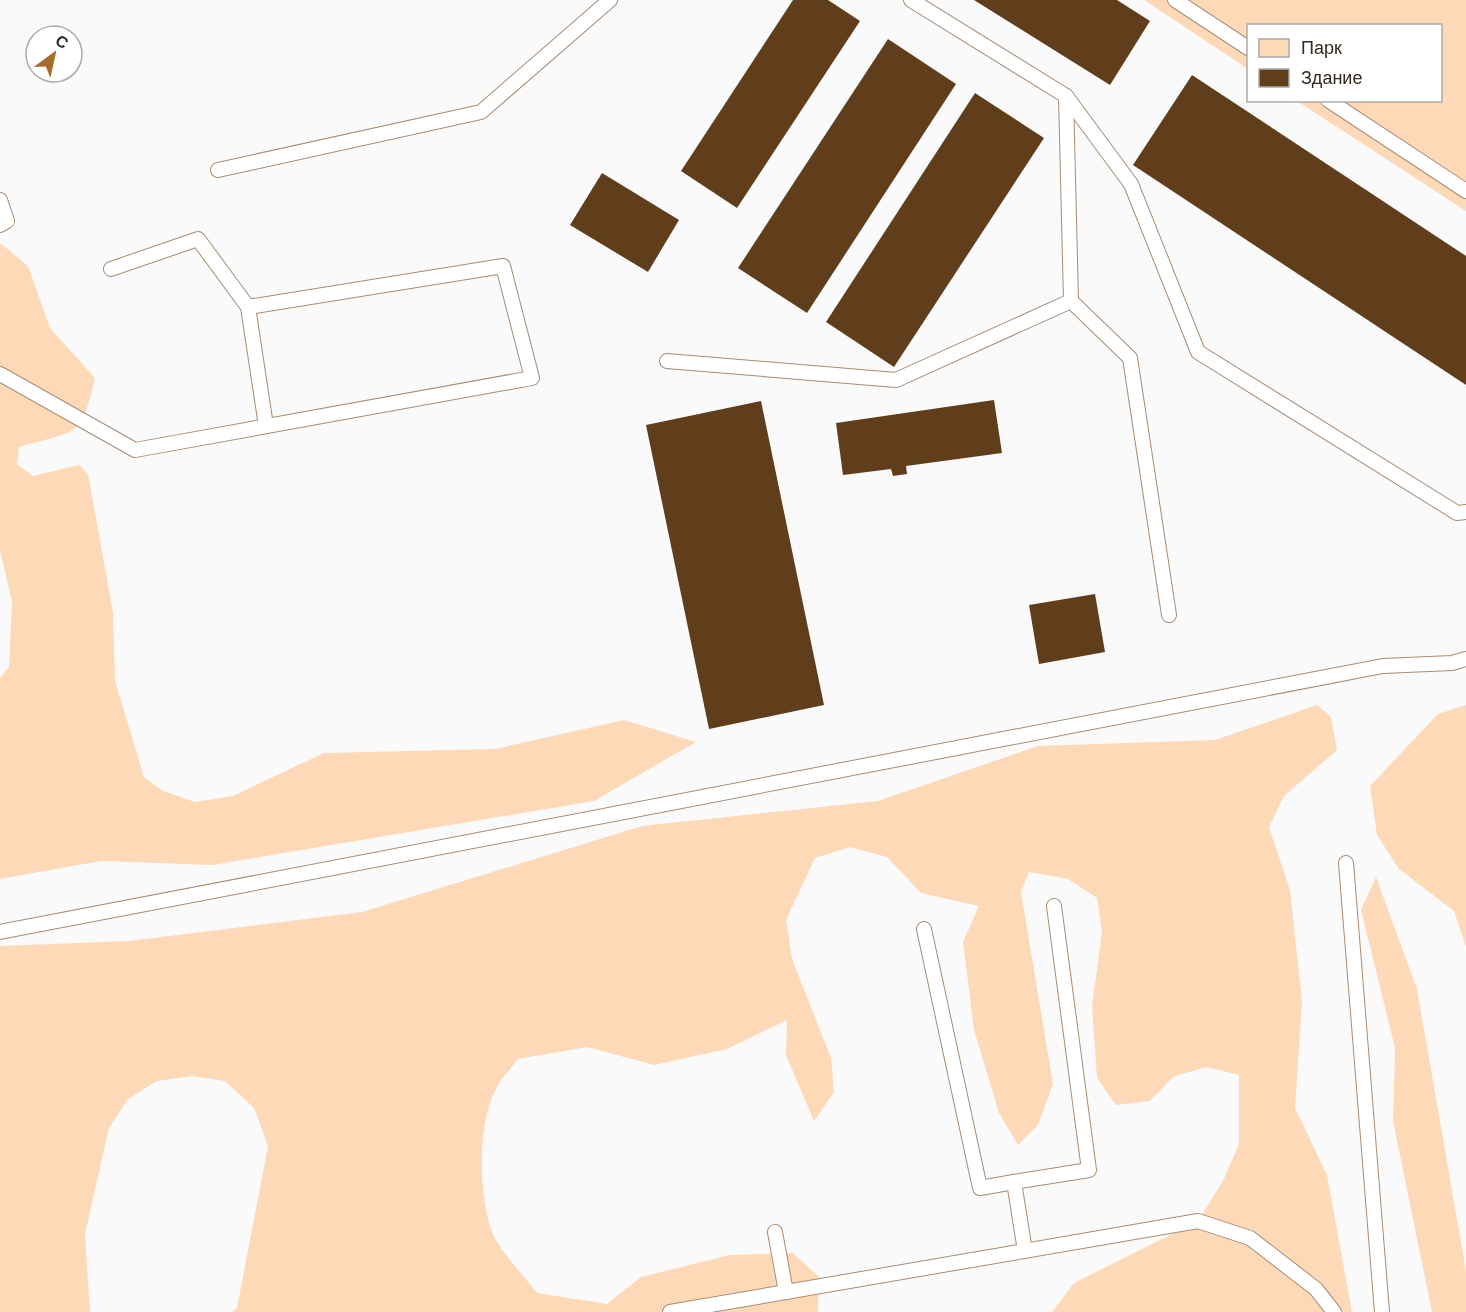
<svg xmlns="http://www.w3.org/2000/svg" width="1466" height="1312" font-family="'DM Sans',sans-serif">
<style>
.green{fill:#fed9b7}
.building{fill:#603e1b}
.lines{fill:none;stroke-linecap:round;stroke-linejoin:round}
.lane-casing{stroke:#a78c73;stroke-width:16}
.lane{stroke:#fff;stroke-width:14}
</style>
<rect width="100%" height="100%" fill="#fafafa"/>
<g class="green">
<path d="M1144,0H1466V211L1297,101L1440,100V26H1248V69Z"/>
<path d="M0,243L28,266L50,328L95,378C81,440 76,430 19,447L17,464L33,476L79,465L88,474L113,613L115,681L144,777L163,791L195,802L233,796L324,753L495,749L624,720L696,742L594,801L212,865L101,861L0,879V678L9,667L12,601L0,551Z"/>
<path d="M1317,705L1331,717L1337,750L1284,796L1269,827L1290,890L1302,1001L1295,1108L1327,1175L1352,1312H1052L1074,1283L1198,1221L1223,1181L1239,1144V1075L1206,1067L1173,1077L1150,1101L1116,1105L1097,1078L1092,1006L1102,932L1097,898L1068,879L1029,872L1021,892L1053,1084L1038,1125L1018,1145L999,1113L974,1030L963,942L979,906L921,893L887,857L850,847L815,858L786,920L792,959L831,1058L834,1092L814,1121L786,1055L787,1020L727,1049L654,1065L587,1047L518,1059C511,1069 501,1078 496,1089C477,1125 478,1196 493,1234C499,1250 526,1278 537,1293L607,1304L641,1277L730,1255L793,1253L819,1277L818,1312H232L237,1308L268,1146L254,1108L225,1081L192,1076L157,1081L128,1099L109,1128L85,1234L90,1312H0V946L129,941L362,912L642,826L878,801L1038,746L1215,740Z"/>
<path d="M1466,705V947L1454,911L1399,869L1377,835L1370,786L1438,714Z"/>
<path d="M1376,877L1417,989L1466,1271V1312H1432L1393,1121L1395,1048L1361,910Z"/>
</g>
<g class="building">
<path d="M793,0H828L860,21L737,208L681,171Z"/>
<path d="M974,0H1117L1150,21L1110,85Z"/>
<path d="M888,39L956,84L807,313L738,268Z"/>
<path d="M1192,75L1466,256V385L1133,165Z"/>
<path d="M975,93L1044,138L894,367L826,322Z"/>
<path d="M602,173L679,220L648,272L570,225Z"/>
<path d="M994,400L1002,453L906,466L907,474L893,476L891,469L843,475L836,423Z"/>
<path d="M761,401L824,705L709,729L646,425Z"/>
<path d="M1095,594L1105,652L1039,664L1029,605Z"/>
</g>
<g class="lines">
<g class="lane-casing">
<g id="lane">
<path d="M1175,0L1248,48"/>
<path d="M1066,96L1131,184L1198,352L1457,513L1466,512"/>
<path d="M1328,100L1466,191"/>
<path d="M218,170L481,112L610,0"/>
<path d="M0,200L7,221L0,225"/>
<path d="M1071,301L1130,358L1169,615"/>
<path d="M248,307L266,426"/>
<path d="M667,361L896,380L1071,301L1066,96L911,0"/>
<path d="M0,374L135,450L532,378L503,266L248,307L198,239L111,269"/>
<path d="M1346,863L1382,1312"/>
<path d="M924,929L980,1188L1014,1182"/>
<path d="M0,932L1383,666L1452,663L1466,659"/>
<path d="M775,1232L786,1292"/>
<path d="M1025,1251L1014,1182L1089,1170L1054,906"/>
<path d="M670,1312L1198,1221L1250,1238L1316,1289L1334,1312"/>
</g>
</g>
<use href="#lane" class="lane"/>
</g>
<rect x="1247" y="24" width="195" height="78" fill="#ffffff" stroke="#aea9a5" stroke-width="1.5"/>
<rect x="1259" y="39" width="30" height="18" fill="#fed9b7" stroke="#aea9a5" stroke-width="1.5"/>
<text x="1301" y="54" font-size="18" fill="#34291e">Парк</text>
<rect x="1259" y="69" width="30" height="18" fill="#603e1b" stroke="#aea9a5" stroke-width="1.5"/>
<text x="1301" y="84" font-size="18" fill="#34291e">Здание</text>
<g transform="translate(54 54) rotate(33)"><circle r="28" fill="#ffffff" stroke="#aea9a5" stroke-width="1.5"/>
<path d="M0-4.5L10 22L0 15L-10 22Z" fill="#a66c2c"/>
<text y="-9" font-size="16" font-weight="bold" text-anchor="middle" fill="#34291e">С</text>
</g>
</svg>
